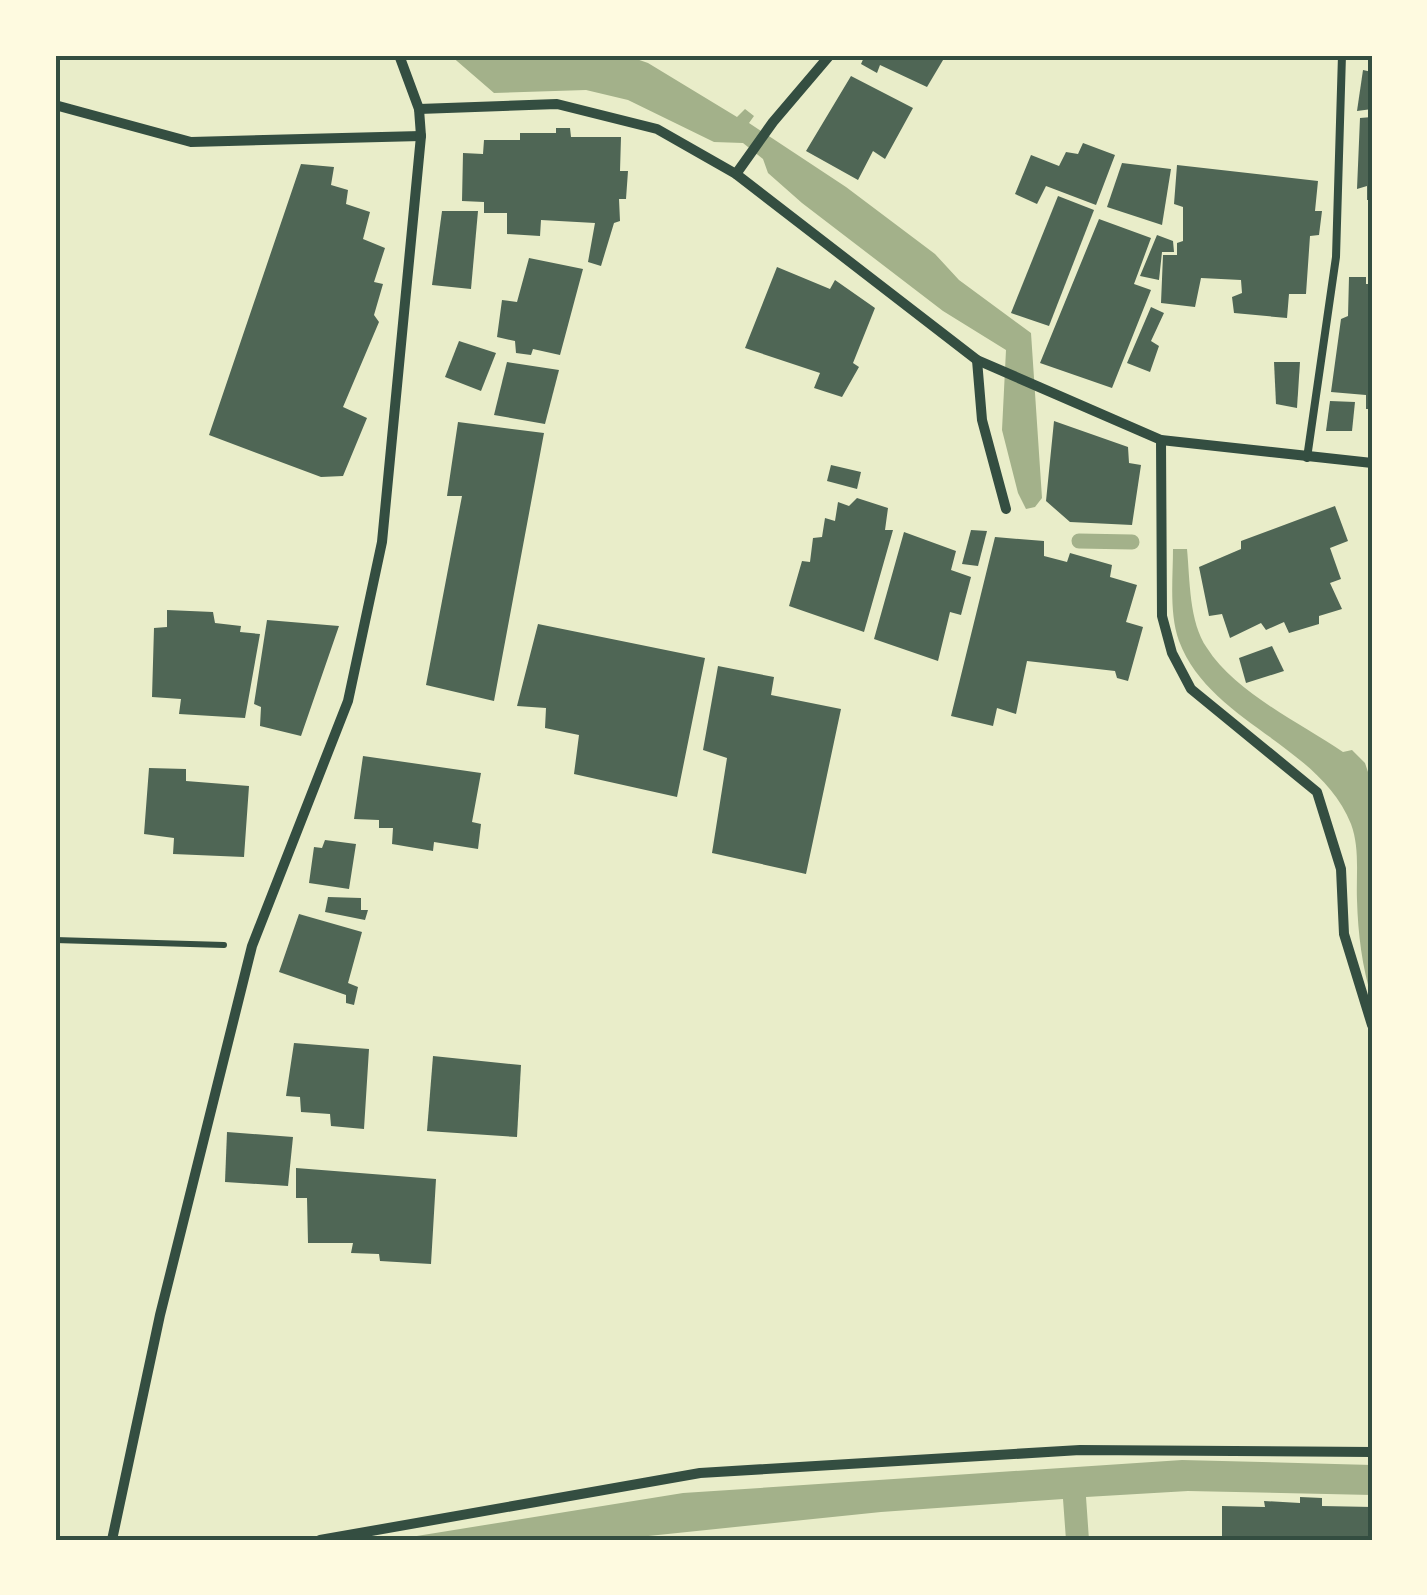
<svg xmlns="http://www.w3.org/2000/svg" width="1427" height="1595" font-family="'Public Sans',sans-serif">
<style>
.water{fill:#a3b18a}
.lines{fill:none;stroke-linecap:round;stroke-linejoin:round}
.stream{stroke:#a3b18a;stroke-width:15}
.building{fill:#4f6655}
.path{stroke:#344e41;stroke-width:6}
.service{stroke:#344e41;stroke-width:8}
.minor{stroke:#344e41;stroke-width:10}
.neatline{fill:none;stroke:#344e41;stroke-width:4}
</style>
<rect width="100%" height="100%" fill="#e9edc9"/>
<g class="water">
<path d="M450,55L541,59L570,55H625L648,63L737,117L745,109L754,116L749,123L846,187L935,254L959,280L1031,333L1042,498L1035,507L1026,509L1018,493L1002,430L1006,350L943,311L802,203L768,173L763,159L743,143L714,142L628,100L586,90L494,93Z"/>
<path d="M1173,549H1187C1190,580 1189,622 1207,648C1235,692 1300,723 1343,752L1352,750L1365,763L1372,784V999C1362,966 1358,934 1357,900C1356,875 1360,848 1351,824C1319,744 1210,723 1179,641C1169,613 1173,578 1173,549Z"/>
<path d="M1182,1460L1372,1465V1495L1188,1491L1086,1497L1089,1540H1066L1063,1499L881,1512L610,1540H392L683,1493Z"/>
</g>
<g class="lines">
<path class="stream" d="M1079,541L1132,542"/>
</g>
<g class="building">
<path d="M865,55H946L927,87L880,65L877,73L861,64Z"/>
<path d="M1363,70L1372,72V109L1357,111Z"/>
<path d="M851,76L913,108L885,159L873,151L858,180L806,151Z"/>
<path d="M1372,117V200H1367V186L1357,189L1360,118Z"/>
<path d="M556,128H570L571,137H621L620,171H628L626,199H619L620,221L614,223L601,266L588,262L595,223L541,220L540,236L507,234V213H484V202L462,201L463,153L483,154L484,140H520V133H556Z"/>
<path d="M1083,143L1115,155L1096,205L1046,186L1037,204L1015,194L1031,155L1059,166L1066,152L1078,154Z"/>
<path d="M1122,163L1171,169L1162,225L1107,207Z"/>
<path d="M301,164L334,167L331,185L348,190L346,204L370,212L363,239L385,248L374,282L383,284L374,315L379,322L343,407L367,418L343,476L321,477L209,435Z"/>
<path d="M1177,165L1318,181L1315,211H1322L1319,235L1310,236L1306,294H1289L1287,318L1234,313L1232,297L1242,293L1241,280L1201,278L1195,307L1161,303L1163,255H1177V243L1183,241V207L1174,204Z"/>
<path d="M1058,196L1094,210L1049,326L1011,313Z"/>
<path d="M442,211H478L471,289L432,285Z"/>
<path d="M1099,219L1151,238L1134,284L1151,290L1112,388L1040,363Z"/>
<path d="M1157,235L1173,241L1174,252H1162L1159,280L1140,276Z"/>
<path d="M529,258L583,269L560,355L533,349L531,355L516,353L515,341L497,337L502,300L517,302Z"/>
<path d="M777,267L830,289L835,280L875,308L853,363L859,367L842,397L814,388L820,373L745,348Z"/>
<path d="M1349,277H1366V284H1372V409H1366V395L1331,392L1341,319L1348,316Z"/>
<path d="M1151,307L1164,313L1151,341L1159,346L1150,372L1127,363Z"/>
<path d="M459,341L496,353L481,391L445,377Z"/>
<path d="M507,362L559,370L545,424L494,415Z"/>
<path d="M1274,362H1300L1297,408L1276,404Z"/>
<path d="M1330,401L1355,402L1352,431H1326Z"/>
<path d="M1054,421L1128,447L1129,463L1141,465L1132,525L1070,522L1046,501Z"/>
<path d="M458,422L544,433L494,701L426,685L462,496H447Z"/>
<path d="M831,465L861,472L857,489L827,481Z"/>
<path d="M857,498L888,508L885,530H893L864,632L789,606L802,561L810,562L813,538L822,537L825,518L835,521L838,502L849,506Z"/>
<path d="M1335,506L1348,541L1330,548L1341,579L1330,583L1342,609L1319,616V624L1289,633L1284,622L1266,630L1261,623L1230,638L1222,614L1209,616L1199,567L1241,549V541Z"/>
<path d="M971,530L987,531L978,566L962,564Z"/>
<path d="M904,532L956,551L951,570L971,577L961,615L950,612L938,661L874,639Z"/>
<path d="M995,537L1044,541V556L1067,562L1070,553L1112,565L1110,577L1137,585L1126,622L1143,627L1128,681L1117,678L1115,671L1027,661L1016,714L997,708L993,726L951,716Z"/>
<path d="M167,610L213,612L215,623L241,626L240,632L260,634L245,718L179,714L181,699L152,697L154,628L167,627Z"/>
<path d="M267,620L339,626L301,736L260,726L261,707L254,704Z"/>
<path d="M538,624L705,658L677,797L574,774L579,735L545,728L546,708L517,706Z"/>
<path d="M1272,646L1284,671L1246,683L1239,658Z"/>
<path d="M718,666L774,677L771,695L841,709L806,874L712,853L727,758L703,750Z"/>
<path d="M363,756L481,773L472,822L481,824L478,849L434,842L433,851L392,844L393,828H379V820L354,819Z"/>
<path d="M149,768L186,769V781L249,786L244,857L173,854L174,838L144,834Z"/>
<path d="M325,840L356,844L349,889L309,883L314,847L322,848Z"/>
<path d="M328,897L361,898V910H368L365,920L325,912Z"/>
<path d="M299,914L362,932L348,983L358,987L354,1005L346,1003V995L279,972Z"/>
<path d="M294,1043L369,1049L364,1129L331,1126L330,1114L301,1112L300,1097L286,1096Z"/>
<path d="M433,1056L521,1065L517,1137L427,1131Z"/>
<path d="M227,1132L293,1137L288,1186L225,1182Z"/>
<path d="M296,1168L436,1179L431,1264L380,1261L379,1254L351,1253L353,1243H308L307,1198H296Z"/>
<path d="M1300,1497L1322,1498V1506L1372,1507V1540H1222V1506L1265,1507L1264,1501L1300,1503Z"/>
</g>
<g class="lines">
<path class="path" d="M55,940L224,945"/>
<path class="service" d="M1307,458L1336,257L1342,55"/>
<g class="minor">
<path d="M55,105L191,142L421,136"/>
<path d="M419,109L557,104L657,129L736,174L977,360L1161,440L1372,463"/>
<path d="M736,174L773,122L830,55"/>
<path d="M977,360L982,420L1006,509"/>
<path d="M1161,440L1162,616L1172,653L1191,689L1317,792L1341,869L1344,934L1372,1025"/>
<path d="M112,1540L160,1315L252,946L348,701L382,542L421,136L419,109L399,55"/>
<path d="M320,1540L700,1473L1080,1450L1372,1452"/>
</g>
</g>
<rect width="1427" height="1595" fill="none" stroke="#fefae0" stroke-width="115"/>
<rect x="58" y="58" width="1312" height="1480" class="neatline"/>
</svg>
